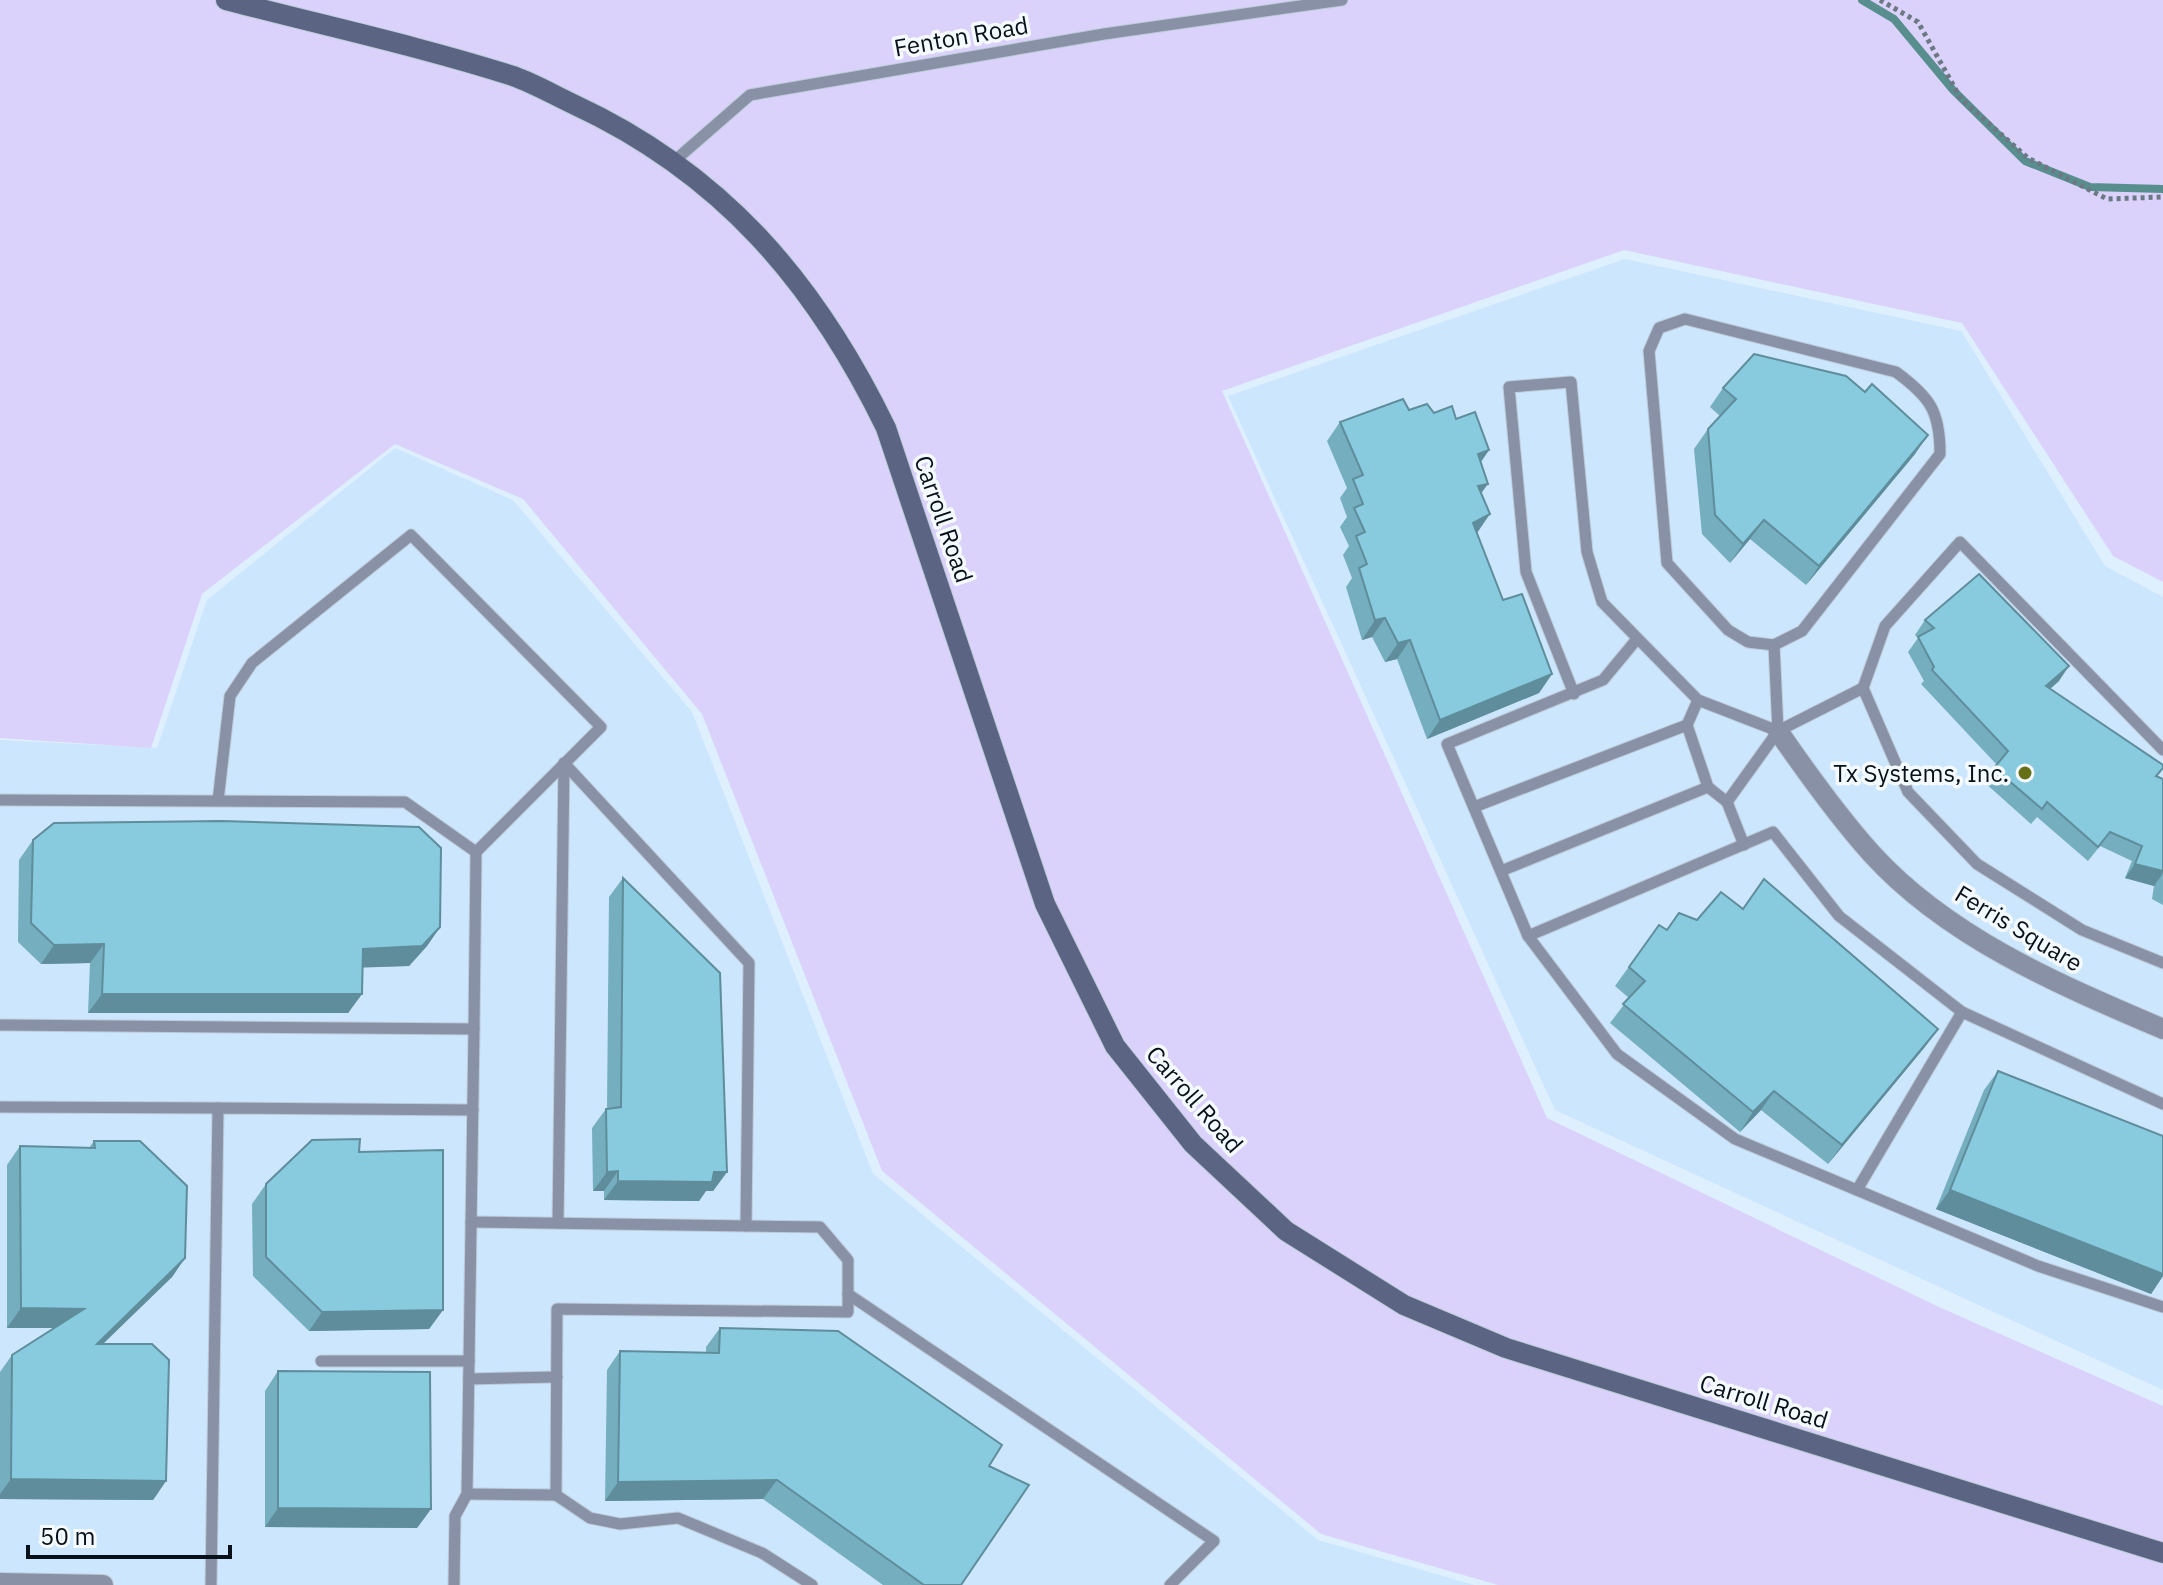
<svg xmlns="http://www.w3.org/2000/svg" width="2163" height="1585" font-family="'IBM Plex Sans',sans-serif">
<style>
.built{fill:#cce6fd}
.green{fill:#dbd2fb}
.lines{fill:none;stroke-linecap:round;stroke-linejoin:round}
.stream{stroke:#598e8f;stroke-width:8}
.service-casing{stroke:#bccbd9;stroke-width:13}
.minor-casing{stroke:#bccbd9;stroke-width:22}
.tertiary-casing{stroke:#bccbd9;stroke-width:22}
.secondary-casing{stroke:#bccbd9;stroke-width:22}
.path{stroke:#6c7984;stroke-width:5;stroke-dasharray:4 4;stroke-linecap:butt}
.service{stroke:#8991a6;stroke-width:11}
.minor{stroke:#8991a6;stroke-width:20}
.tertiary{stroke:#8991a6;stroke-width:20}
.secondary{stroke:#5b6583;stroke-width:20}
.wall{fill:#75aebf}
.shaded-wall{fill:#5f8d9b}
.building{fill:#88cade;stroke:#5f8d9b;stroke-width:2}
.poi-dot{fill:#656f18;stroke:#f5faff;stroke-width:3}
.labels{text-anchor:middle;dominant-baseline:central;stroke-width:7;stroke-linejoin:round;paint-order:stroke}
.street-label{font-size:24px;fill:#081119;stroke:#f5faff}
.poi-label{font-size:24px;fill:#081119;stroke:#f5faff;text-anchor:end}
</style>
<rect width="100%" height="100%" fill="#deeffd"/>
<g class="built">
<path d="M1625,259L1961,331L2105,566L2163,597V1390L1555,1110L1228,396Z"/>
<path d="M395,448L513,500L692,712L873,1174L1318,1540L1474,1585H0V740L157,748L207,600Z"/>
</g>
<path class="green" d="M0,0H2163V582L2113,556L1962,323L1624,250L1222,391L1547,1118L1939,1307L2163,1406V1585H1498L1321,1534L882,1171L702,714L523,499L395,444L202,594L151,748L0,738Z"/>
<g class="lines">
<path class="stream" d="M1862,0L1894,19L1953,90L2025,161L2090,187L2163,189"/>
<g class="service-casing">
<g id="service">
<path d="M672,163L750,95L1104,34L1342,0"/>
<path d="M1685,319L1896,372C1930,397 1940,411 1940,454L1802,631L1774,645L1748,642L1728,630L1667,563L1649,351L1659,328Z"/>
<path d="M1637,639L1603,680L1447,744L1528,936L1617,1054L1735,1139L2038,1266L2163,1307"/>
<path d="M1774,645L1778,731"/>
<path d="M1574,694L1526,572L1509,387L1571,382L1587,552L1602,602L1698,700L1778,731"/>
<path d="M2163,750L1960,542L1885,626L1863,688L1908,792L1977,864L2082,930L2163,963"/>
<path d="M564,763L749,963L746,1226"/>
<path d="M1708,787L1727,802L1778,731L1863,688"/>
<path d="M0,800L405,802L476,852L601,727L411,535L252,663L230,696L218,801"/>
<path d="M1727,802L1744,845"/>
<path d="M1474,807L1687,725L1698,700"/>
<path d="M1501,871L1708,787L1687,725"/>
<path d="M1528,936L1773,832L1839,916L1962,1012L2163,1104"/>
<path d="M0,1025L474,1029L476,852"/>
<path d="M0,1107L218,1108"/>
<path d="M1857,1190L1962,1012"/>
<path d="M558,1223L564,763"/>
<path d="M848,1294L1214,1541L1170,1585"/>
<path d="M321,1361H469"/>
<path d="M469,1379L557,1377"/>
<path d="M467,1494L556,1495L557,1309L848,1312V1260L820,1227L471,1222"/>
<path d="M556,1495L590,1518L620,1524L678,1518L762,1553L812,1585"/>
<path d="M211,1585L218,1108L473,1110"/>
<path d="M454,1585L455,1516L467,1494L474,1029"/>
</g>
</g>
<g class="minor-casing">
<path id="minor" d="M1778,731C1807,773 1837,815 1871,853C1948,938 2060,985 2163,1029"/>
</g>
<g class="tertiary-casing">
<path id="tertiary" d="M0,1583L103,1585"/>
</g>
<g class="secondary-casing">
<path id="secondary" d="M226,0C321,25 419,46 513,76C533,83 554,95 573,104C722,173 815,282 886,428L1045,904L1115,1046L1193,1144L1286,1231L1404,1305L1506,1348L2163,1553"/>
</g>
<path class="path" d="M1880,0L1918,22L1961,99L2028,158L2107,199L2163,197"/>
<use href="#service" class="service"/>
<use href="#minor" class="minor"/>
<use href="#tertiary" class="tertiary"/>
<use href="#secondary" class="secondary"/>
</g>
<g class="wall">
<path d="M1723,388L1915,454L1806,585L1750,539L1730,563L1702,534L1694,449L1708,429L1720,416L1710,407Z"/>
<path d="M1409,410L1434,413L1456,419L1489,450L1481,462V493L1477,533L1503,600L1552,674L1539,693L1427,739L1397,659L1385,662L1372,637L1362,640L1346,587L1352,578L1343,555L1349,546L1340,527L1347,517L1340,498L1347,488L1327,441L1340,422Z"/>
<path d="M1925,620L2059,681L2050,689L2163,768L2157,776L2163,779V905L2152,899L2154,886L2125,878L2132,861L2100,846L2088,861L2037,817L2031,824L1984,782L1997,765L1921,684L1924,681L1908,652L1918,638L1915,635Z"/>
<path d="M33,840L440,927L427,946L409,966L363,967L362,994L348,1013H88L90,963L41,964L18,942L19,860Z"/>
<path d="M623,878L727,1172L713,1191H706L699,1201L604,1200V1191H593L592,1128L606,1109H607L609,897Z"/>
<path d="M1743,909L1938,1029L1924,1048L1828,1164L1761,1110L1740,1132L1610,1023L1629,998L1615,986L1659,925L1667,930L1697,920Z"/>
<path d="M1998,1071L2163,1136V1276L2151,1294L1936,1209L1984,1090Z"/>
<path d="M94,1141L185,1258L172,1277L103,1344L166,1481L153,1500L0,1499V1372L12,1355L54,1328H7V1165L20,1146L89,1148Z"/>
<path d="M359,1152L443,1310L429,1329L309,1331L253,1276L252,1204L266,1184Z"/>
<path d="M720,1328L989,1466L961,1585H883L763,1499L605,1501L607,1370L620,1351L706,1352V1347Z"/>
<path d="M278,1371L431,1509L417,1528L265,1527V1391Z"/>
</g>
<g class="shaded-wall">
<path d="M1928,435L1915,454L1806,585L1819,566Z"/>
<path d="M1489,450L1475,470L1478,454Z"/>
<path d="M1488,484L1474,503L1478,486Z"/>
<path d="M1490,514L1477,533L1473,523Z"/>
<path d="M1764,520L1750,539L1730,563L1743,544Z"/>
<path d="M1385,618L1372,637L1362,640L1375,620Z"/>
<path d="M1410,640L1397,659L1385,662L1398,643Z"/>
<path d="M2069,666L2059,681L2036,701L2046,686Z"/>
<path d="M1552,674L1539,693L1427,739L1440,720Z"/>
<path d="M2135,864L2163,871V873L2154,886L2125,878Z"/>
<path d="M440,927L427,946L409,966L350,968L363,949Z"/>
<path d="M104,944L90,963L41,964L54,945Z"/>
<path d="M102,994H362L348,1013H88Z"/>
<path d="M1938,1029L1924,1048L1828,1164L1842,1145Z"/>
<path d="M1774,1091L1761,1110L1740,1132L1753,1112Z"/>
<path d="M618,1171L604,1191H593L607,1172Z"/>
<path d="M714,1172H727L713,1191H706L699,1201L604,1200L618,1181Z"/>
<path d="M1950,1190L2163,1274V1276L2151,1294L1936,1209Z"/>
<path d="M185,1258L172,1277L83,1363L97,1344Z"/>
<path d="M21,1308L84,1309L70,1328H7Z"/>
<path d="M443,1310L429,1329L309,1331L322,1312Z"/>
<path d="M11,1479L166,1481L153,1500L0,1499V1494Z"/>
<path d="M777,1480L763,1499L605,1501L618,1482Z"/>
<path d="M278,1508L431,1509L417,1528L265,1527Z"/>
</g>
<g class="building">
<path d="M1754,354L1846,376L1865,392L1872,384L1928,435L1819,566L1764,520L1743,544L1715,515L1708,429L1736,399L1723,388Z"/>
<path d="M1403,399L1409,410L1427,404L1434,413L1452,406L1456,419L1475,412L1489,450L1478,454L1488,484L1478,486L1490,514L1473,523L1503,600L1522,594L1552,674L1440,720L1410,640L1398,643L1385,618L1375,620L1359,568L1367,564L1356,536L1365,532L1354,508L1363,504L1353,479L1363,475L1340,422Z"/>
<path d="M1979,574L2069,666L2046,686L2163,765V768L2156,776L2163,779V871L2135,864L2142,846L2110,832L2098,847L2047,802L2042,809L1994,768L2008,751L1932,670L1934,667L1918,637L1934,628L1925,620Z"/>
<path d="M222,821L419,827L441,848L440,927L422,946L363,949L362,994H102L104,944L54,945L31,923L33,840L54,823Z"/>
<path d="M623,878L720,973L727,1172H714L712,1182L618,1181V1171L607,1172L606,1109L621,1107Z"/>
<path d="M1764,879L1938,1029L1842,1145L1774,1091L1753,1112L1623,1004L1645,981L1629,967L1659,925L1667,930L1679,913L1697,920L1721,892L1743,909Z"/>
<path d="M1998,1071L2163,1136V1274L1950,1190Z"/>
<path d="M360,1139L359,1152L443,1150V1310L322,1312L266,1257V1184L312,1140Z"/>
<path d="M94,1141H140L187,1186L185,1258L97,1344H152L169,1360L166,1481L11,1479L12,1355L84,1309L21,1308L20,1146L95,1148Z"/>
<path d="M720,1328L838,1331L1002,1445L989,1466L1029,1485L961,1585H924L777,1480L618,1482L620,1351L719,1353Z"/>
<path d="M278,1371L430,1372L431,1509L278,1508Z"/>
</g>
<circle class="poi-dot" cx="2025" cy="773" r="8"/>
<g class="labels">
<g class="street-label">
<text transform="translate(961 36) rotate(-10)">Fenton Road</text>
<text transform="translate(944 519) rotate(71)">Carroll Road</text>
<text transform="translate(2019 928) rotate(31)">Ferris Square</text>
<text transform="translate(1195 1099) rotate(49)">Carroll Road</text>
<text transform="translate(1764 1401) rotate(17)">Carroll Road</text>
</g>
<g class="poi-label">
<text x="2009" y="773">Tx Systems, Inc.</text>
</g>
</g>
<path d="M28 1545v12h202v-12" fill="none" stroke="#081119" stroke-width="4"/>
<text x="40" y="1545" font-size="24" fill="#081119" stroke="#f5faff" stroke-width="6" paint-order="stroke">50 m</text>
</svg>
